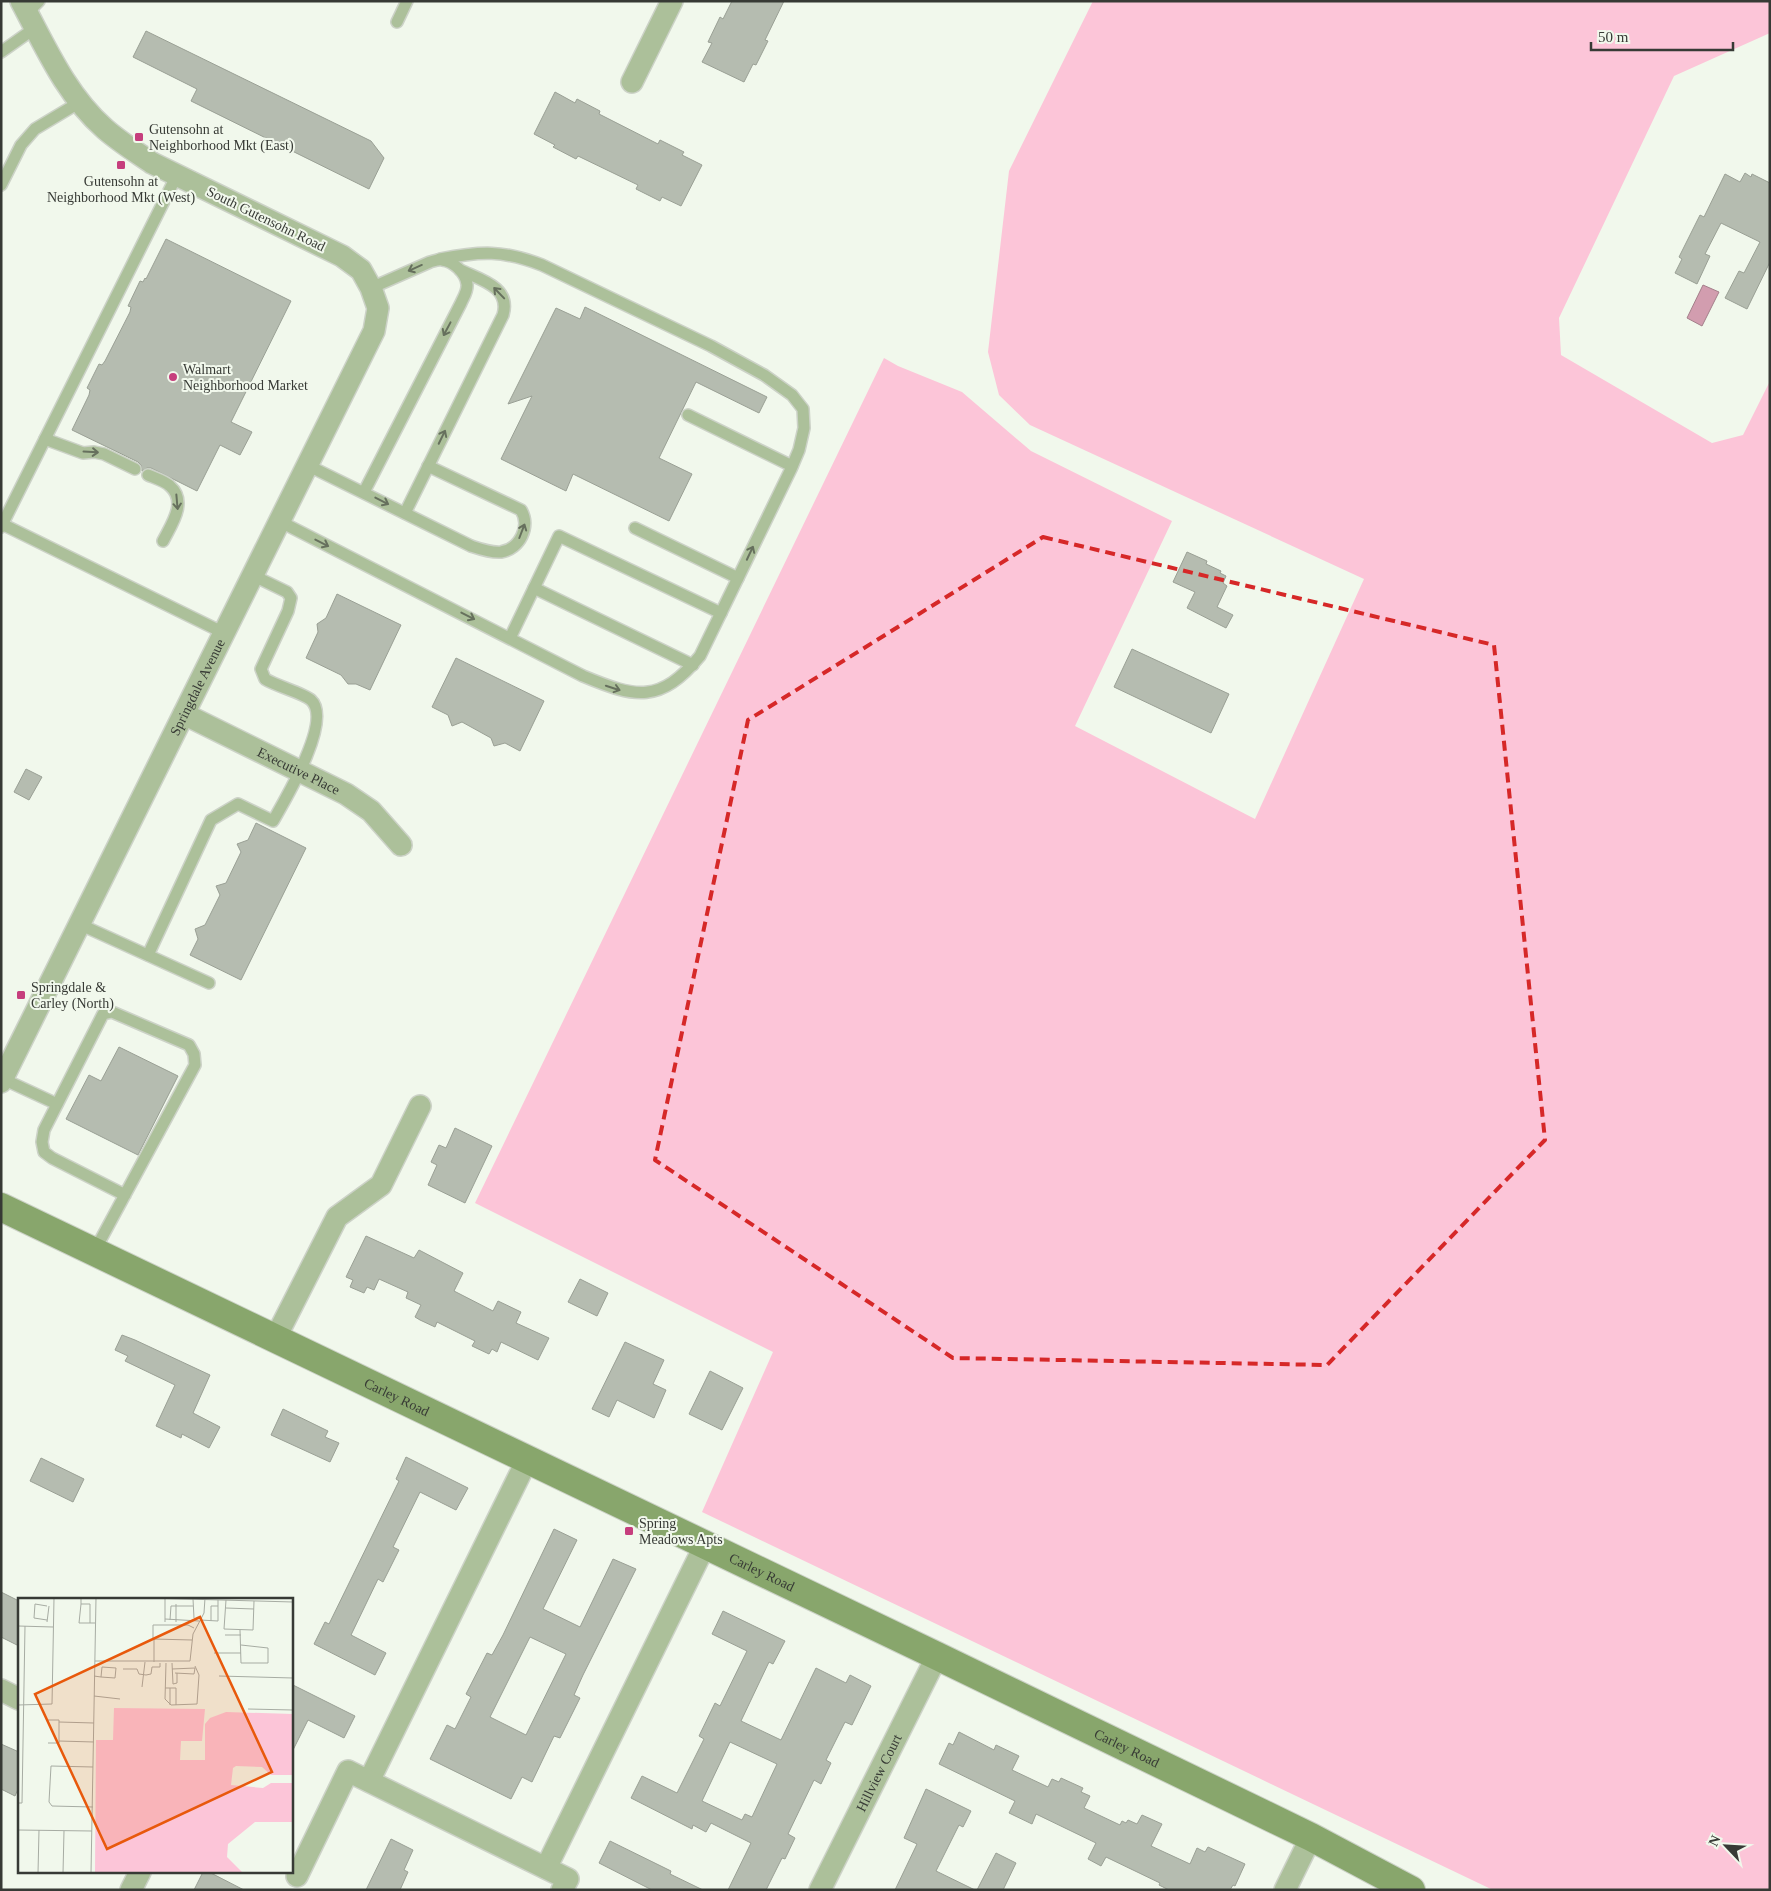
<svg xmlns="http://www.w3.org/2000/svg" width="1771" height="1891" font-family="'Times New Roman',serif">
<style>
.green{fill:#fcc5d8}
.water{fill:#d29daf;stroke:#a47f8a}
.building{fill:#b5bcb0;stroke:#9aa095;fill-rule:evenodd}
.lines{fill:none;stroke-linecap:round;stroke-linejoin:round}
.lane-casing{stroke:#ccd2c7;stroke-width:14}
.street-casing{stroke:#ccd2c7;stroke-width:24}
.secondary-casing{stroke:#ccd2c7;stroke-width:30}
.lane{stroke:#acc09a;stroke-width:11}
.street{stroke:#acc09a;stroke-width:21}
.secondary{stroke:#88a66c;stroke-width:28}
.oneway{stroke:#66705d}
.marked{fill:none;stroke:#d62828;stroke-width:4;stroke-dasharray:10 6;stroke-linejoin:round}
.poi-dot{fill:#c63e7d;stroke:#f1f8ec;stroke-width:2}
.labels{text-anchor:middle;dominant-baseline:central;stroke-width:4;stroke-linejoin:round;paint-order:stroke}
.poi-label{font-size:14px;fill:#373a35;stroke:#f1f8ec;text-anchor:start}
.street-label{font-size:14px;fill:#373a35;stroke:#f1f8ec}
.inset-road{fill:none;stroke:#a7aca3;stroke-width:1}
.view{fill:#e8590c;fill-opacity:0.15;stroke:#e8590c;stroke-width:2.5}
.inset-edge{fill:none;stroke:#373a35;stroke-width:2.5}
</style>
<rect width="100%" height="100%" fill="#f1f8ec"/>
<path class="green" d="M1093,1H1770V33L1674,76L1559,318L1561,355L1712,443L1743,435L1770,381V1890H1493L702,1512L773,1352L475,1203L884,358L898,366L962,392L1031,451L1172,521L1075,726L1255,819L1364,579L1030,425L999,395L988,352L1009,171Z"/>
<path class="water" d="M1703,285L1719,292L1702,326L1687,318Z"/>
<g class="building">
<path d="M732,1H784L765,40L768,41L756,65L753,64L744,82L702,62L712,43L708,42L720,17L723,19Z"/>
<path d="M146,31L371,141L384,158L369,189L191,101L197,89L133,57Z"/>
<path d="M555,92L575,103L577,99L600,111L599,114L658,144L660,140L684,152L682,155L702,165L681,206L662,197L660,201L636,189L638,185L578,156L576,159L553,147L555,145L534,134Z"/>
<path d="M1745,173L1751,177L1752,174L1770,183V262L1747,309L1725,298L1739,271L1744,273L1760,242L1721,223L1705,254L1710,256L1697,284L1675,273L1682,259L1679,257L1700,215L1704,217L1725,174L1740,182Z"/>
<path d="M166,239L291,301L231,422L252,432L240,455L220,445L197,491L151,468H147L142,471L141,465L138,462L72,430L89,395L90,390L87,388L99,364L102,365L105,361L130,312L131,307L128,306L140,281L143,282L145,278L146,279Z"/>
<path d="M585,307L767,397L759,413L696,382L659,458L692,474L669,521L573,474L566,491L501,459L532,396L508,404L556,308L580,319Z"/>
<path d="M1187,552L1207,561L1206,564L1221,571L1220,573L1226,576L1223,583L1227,586L1217,607L1233,615L1226,628L1187,608L1195,592L1173,582Z"/>
<path d="M337,594L401,625L370,690L356,684H348L341,675L306,658L318,632L317,624L326,618Z"/>
<path d="M1132,649L1229,694L1211,733L1114,687Z"/>
<path d="M456,658L544,701L520,751L505,743L494,746L491,738L462,722L452,726L448,715L432,707Z"/>
<path d="M26,769L42,777L29,800L14,792Z"/>
<path d="M256,823L306,848L241,980L190,955L198,939L195,929L205,925L220,895L216,886L226,883L241,852L237,844L248,840Z"/>
<path d="M119,1047L178,1076L138,1155L66,1119L89,1075L101,1081Z"/>
<path d="M455,1128L492,1146L465,1203L428,1185L437,1165L431,1162L439,1145L446,1148Z"/>
<path d="M366,1236L414,1258L419,1250L463,1273L454,1291L493,1311L498,1301L521,1312L516,1323L549,1338L538,1360L501,1342L497,1352L492,1349L489,1354L472,1346L475,1341L437,1322L435,1327L420,1320L415,1317L421,1305L406,1298L408,1292L379,1279L374,1290L367,1287L364,1293L350,1287L353,1280L346,1277Z"/>
<path d="M580,1279L608,1293L597,1316L568,1302Z"/>
<path d="M122,1335L135,1340L210,1375L193,1413L220,1427L209,1448L182,1434L181,1438L156,1426L175,1385L125,1361L128,1356L115,1350Z"/>
<path d="M625,1342L664,1360L653,1384L666,1390L654,1418L617,1400L609,1417L592,1409Z"/>
<path d="M710,1371L743,1388L722,1430L689,1414Z"/>
<path d="M283,1409L328,1431L325,1437L339,1443L330,1462L271,1435Z"/>
<path d="M406,1457L468,1488L456,1510L420,1492L393,1547L399,1550L383,1582L378,1579L351,1635L386,1653L375,1675L314,1644L325,1622L329,1624L399,1481L396,1479Z"/>
<path d="M41,1458L84,1479L73,1502L30,1481Z"/>
<path d="M554,1529L577,1540L543,1609L580,1627L613,1559L636,1569L583,1675L574,1695L580,1698L560,1738L554,1736L532,1782L522,1777L511,1799L430,1759L447,1725L455,1729L471,1697L466,1694L487,1653L492,1655L503,1635ZM530,1637L566,1654L526,1735L490,1717Z"/>
<path d="M1,1592L19,1601V1646L1,1637Z"/>
<path d="M723,1611L785,1641L773,1664L769,1662L741,1721L781,1740L816,1668L846,1683L850,1675L871,1686L852,1725L845,1722L826,1760L831,1763L821,1784L814,1780L788,1834L795,1838L785,1859L782,1858L766,1890H728L751,1843L711,1823L706,1832L693,1825L692,1829L631,1798L642,1776L677,1793L704,1739L699,1736L715,1703L720,1706L747,1651L712,1634ZM730,1742L777,1764L752,1817L745,1814L742,1820L702,1801Z"/>
<path d="M291,1684L355,1716L344,1738L308,1720L291,1754Z"/>
<path d="M959,1732L994,1750L996,1745L1019,1756L1012,1770L1048,1787L1052,1779L1059,1782L1061,1778L1083,1788L1081,1792L1090,1796L1084,1808L1120,1825L1122,1821L1126,1823L1128,1820L1137,1824L1142,1815L1162,1824L1151,1846L1190,1864L1197,1848L1205,1852L1208,1847L1245,1864L1235,1886L1233,1885L1230,1890H1169L1159,1885L1160,1883L1106,1857L1101,1866L1088,1859L1096,1843L1036,1814L1032,1824L1009,1813L1015,1801L939,1764L949,1743L953,1745Z"/>
<path d="M1,1744L19,1752V1787L15,1796L1,1789Z"/>
<path d="M926,1789L971,1811L963,1827L959,1825L936,1871L975,1890H895L917,1844L904,1838Z"/>
<path d="M391,1839L413,1850L404,1870L408,1872L400,1890H366Z"/>
<path d="M610,1841L671,1871L670,1874L703,1890H652L599,1863Z"/>
<path d="M996,1853L1016,1863L1003,1890H977Z"/>
<path d="M203,1872H209L244,1890H194Z"/>
</g>
<g class="lines">
<g class="lane-casing">
<g id="lane">
<path d="M27,13L39,1"/>
<path d="M397,22L407,1"/>
<path d="M1,52L35,28"/>
<path d="M1,185L21,145L35,129L80,102"/>
<path d="M688,415L792,466"/>
<path d="M45,439L83,453L94,452L104,454L135,469"/>
<path d="M307,465L471,546C480,549 491,553 501,552C520,549 531,526 521,510L428,466"/>
<path d="M148,475C155,478 165,481 170,486C188,502 171,525 163,541"/>
<path d="M364,492L461,303C463,298 468,291 467,284C466,273 453,261 442,260C438,259 434,261 430,262L371,288"/>
<path d="M405,513L503,315C511,287 481,280 460,270"/>
<path d="M279,521L583,676C636,698 660,704 700,656L791,469L799,450L804,428L803,409L792,395L764,375L711,346L542,265C503,250 481,251 440,259"/>
<path d="M2,524L224,633"/>
<path d="M1,527L177,175"/>
<path d="M635,528L738,578"/>
<path d="M534,588L693,665"/>
<path d="M510,638L559,536L721,613"/>
<path d="M79,924L209,983"/>
<path d="M148,955L211,820L238,804L273,821C285,800 333,720 311,700C303,693 276,686 265,679L261,669L288,611L291,598L287,592L252,575"/>
<path d="M3,1079L57,1104"/>
<path d="M94,1252L195,1065L194,1054L189,1045L112,1012L103,1014L44,1130L42,1142L44,1152L52,1158L125,1195"/>
</g>
</g>
<g class="street-casing">
<g id="street">
<path d="M632,82L672,1"/>
<path id="s1" d="M184,714L346,794L371,811L401,845"/>
<path id="s2" d="M1,1082L374,331L378,308L371,288L361,270L342,256L152,163C136,152 120,142 105,129C66,95 45,46 21,1"/>
<path d="M275,1339L337,1217L381,1185L420,1106"/>
<path d="M1,1690L19,1699"/>
<path d="M369,1781L527,1460"/>
<path d="M546,1868L705,1545"/>
<path d="M297,1876L348,1771L568,1879L562,1890"/>
<path d="M131,1890L140,1872"/>
<path id="s3" d="M820,1890L937,1656"/>
<path d="M1285,1890L1311,1837"/>
</g>
</g>
<g class="secondary-casing">
<g id="secondary">
<path id="s4" d="M1,1207L937,1656L1311,1837L1411,1890"/>
</g>
</g>
<use href="#lane" class="lane"/>
<use href="#street" class="street"/>
<use href="#secondary" class="secondary"/>
</g>
<defs><path id="oneway-shaft" d="M-6 0H5M1.5-3L5.5 0L1.5 3" fill="none" stroke-width="1.6" stroke-linecap="round" stroke-linejoin="round" transform="scale(1.25)"/></defs>
<g class="oneway">
<use href="#oneway-shaft" transform="translate(415 268) rotate(156)"/>
<use href="#oneway-shaft" transform="translate(499 293) rotate(-134)"/>
<use href="#oneway-shaft" transform="translate(447 329) rotate(118)"/>
<use href="#oneway-shaft" transform="translate(442 437) rotate(-64)"/>
<use href="#oneway-shaft" transform="translate(91 452) rotate(3)"/>
<use href="#oneway-shaft" transform="translate(382 501) rotate(27)"/>
<use href="#oneway-shaft" transform="translate(177 502) rotate(85)"/>
<use href="#oneway-shaft" transform="translate(522 531) rotate(-69)"/>
<use href="#oneway-shaft" transform="translate(322 543) rotate(27)"/>
<use href="#oneway-shaft" transform="translate(750 553) rotate(-65)"/>
<use href="#oneway-shaft" transform="translate(468 616) rotate(27)"/>
<use href="#oneway-shaft" transform="translate(613 688) rotate(18)"/>
</g>
<path class="marked" d="M1043,537L1494,645L1545,1140L1327,1365L953,1358L655,1160L748,720Z"/>
<g class="poi-dot">
<rect x="134" y="132" width="10" height="10" rx="2.5"/>
<rect x="116" y="160" width="10" height="10" rx="2.5"/>
<circle cx="173" cy="377" r="5"/>
<rect x="16" y="990" width="10" height="10" rx="2.5"/>
<rect x="624" y="1526" width="10" height="10" rx="2.5"/>
</g>
<g class="labels">
<g class="poi-label">
<text x="149" y="129">Gutensohn at<tspan x="149" dy="16">Neighborhood Mkt (East)</tspan></text>
<text x="121" y="181" text-anchor="middle">Gutensohn at<tspan x="121" dy="16">Neighborhood Mkt (West)</tspan></text>
<text x="183" y="369">Walmart<tspan x="183" dy="16">Neighborhood Market</tspan></text>
<text x="31" y="987">Springdale &amp;<tspan x="31" dy="16">Carley (North)</tspan></text>
<text x="639" y="1523">Spring<tspan x="639" dy="16">Meadows Apts</tspan></text>
</g>
<g class="street-label">
<text transform="translate(266 219) rotate(26)">South Gutensohn Road</text>
<text stroke="none"><textPath href="#s2" startOffset="441">Springdale Avenue</textPath></text>
<text stroke="none"><textPath href="#s1" startOffset="128">Executive Place</textPath></text>
<text stroke="none"><textPath href="#s4" startOffset="439">Carley Road</textPath></text>
<text stroke="none"><textPath href="#s4" startOffset="844">Carley Road</textPath></text>
<text stroke="none"><textPath href="#s4" startOffset="1249">Carley Road</textPath></text>
<text stroke="none"><textPath href="#s3" startOffset="131">Hillview Court</textPath></text>
</g>
</g>
<g transform="translate(18 1598)">
<rect width="275" height="275" fill="#f1f8ec"/>
<path d="M96,110L187,111L184,143H163L162,162H187V126L192,120L208,114L275,116V177H253L244,169L218,168L215,170L213,187L245,190L253,185H275V224H237L210,246L209,259L225,275H77L78,142H95Z" fill="#fcc5d8"/>
<path class="inset-road" d="M63,0V6H72V25M131,0L275,4M175,1L176,20M208,2L206,31L235,32L236,3M63,6L61,25H77M208,10L236,11M147,21L181,23M29,22L16,20L17,6L29,8M152,22L153,8H175M182,22L200,23V2M193,23V8H200M29,24L31,8M147,24V1M158,24V6M0,28L35,29M222,32L223,65H250V50L223,47M207,37H223M174,42L135,41V27H170L176,30M196,55H223M77,63H172M172,63L175,36L186,15L187,0M136,64V41M148,65L147,101L153,107L179,106L181,77L177,68M154,65L155,86L159,85V75M105,71H119L121,76L128,77L133,76L134,69H142V65M154,71L177,70M157,75L176,76L177,70M76,78L83,79L97,80L98,70L84,69L83,79M201,78L275,80M124,89L127,64M147,90H158V107M76,98L102,101M0,107L34,106L36,0M152,107V90M230,111L275,112M41,124L76,125M41,143L76,144M30,145H41V122H30M0,205H4L7,28M75,209L34,208L31,204L33,168L75,169M0,232L74,233M20,275L21,232M45,275L46,233M73,275L78,0"/>
<path class="view" d="M182,19L254,174L89,251L17,96Z"/>
<rect width="275" height="275" class="inset-edge"/>
</g>
<rect width="1771" height="1891" fill="none" stroke="#373a35" stroke-width="5"/>
<g transform="translate(1726 1846) rotate(295)" stroke="#f1f8ec" stroke-width="4" paint-order="stroke">
<path d="M0-4L9 19L0 12L-9 19Z" fill="#373a35"/>
<text y="-8" font-size="14" font-weight="bold" text-anchor="middle" fill="#373a35">N</text>
</g>
<path d="M1591 42v8h142v-8" fill="none" stroke="#373a35" stroke-width="2.5"/>
<text x="1598" y="42" font-size="15" fill="#373a35" stroke="#f1f8ec" stroke-width="4" paint-order="stroke">50 m</text>
</svg>
